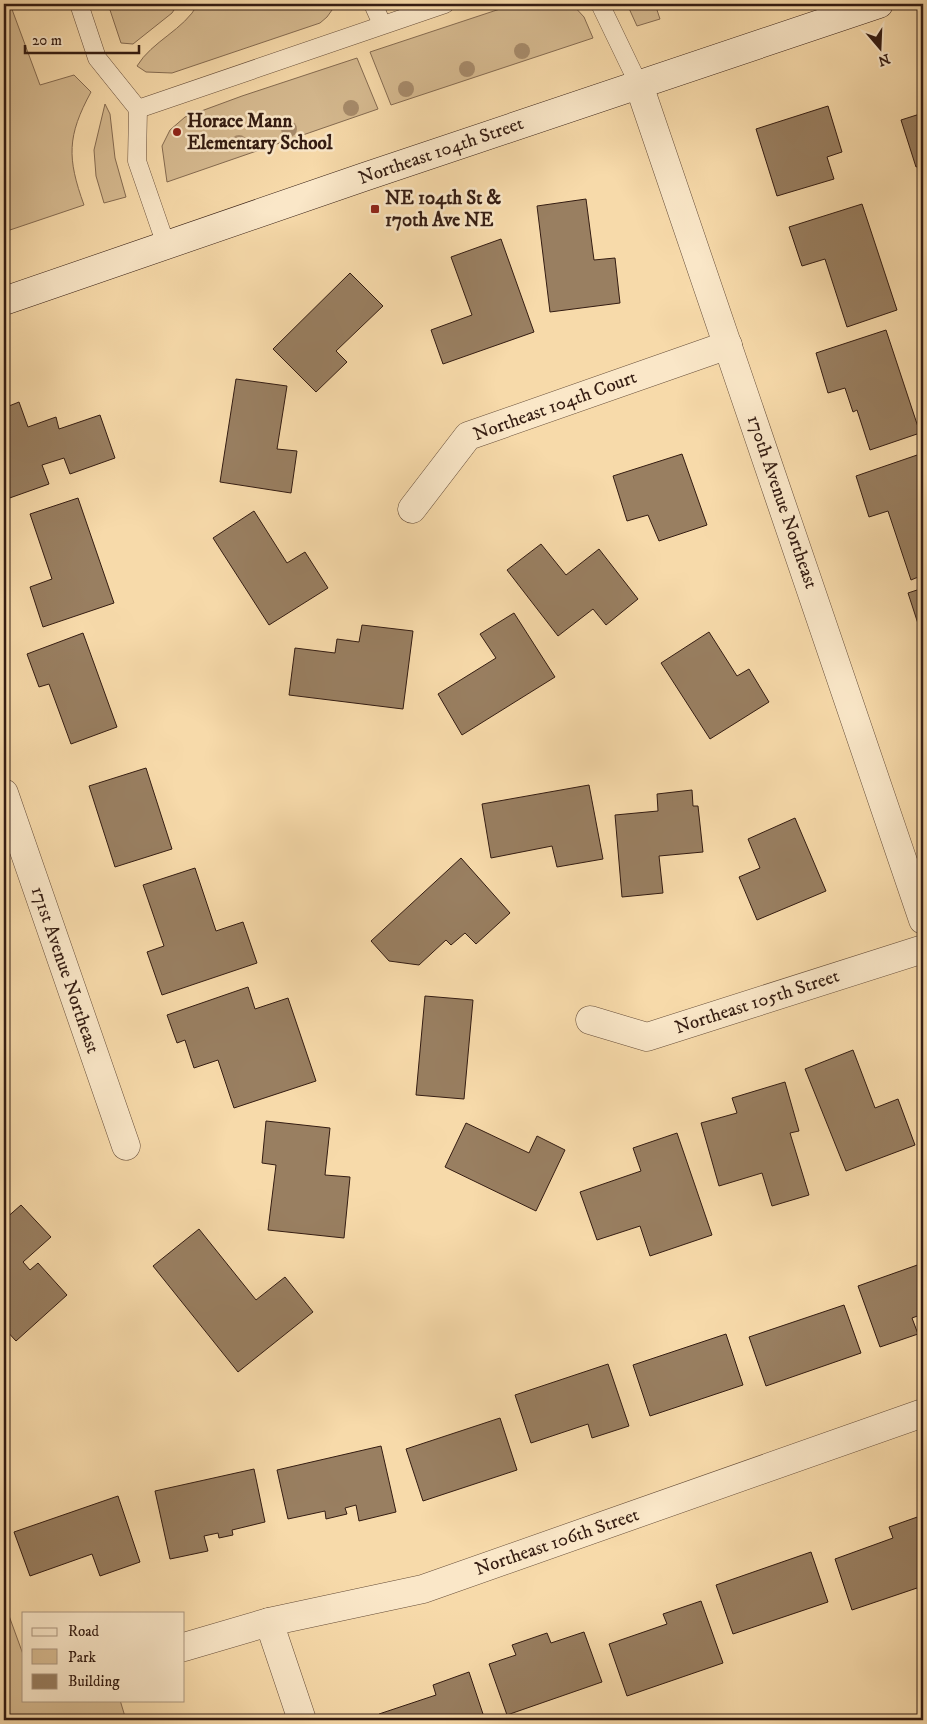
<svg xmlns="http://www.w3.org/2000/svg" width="927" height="1724" font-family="'IM FELL DW Pica',serif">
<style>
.green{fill:#d6ba90;stroke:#856b51}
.building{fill:#997f61;stroke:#341c12}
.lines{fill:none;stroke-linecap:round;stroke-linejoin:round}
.lane-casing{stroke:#654c38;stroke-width:19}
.street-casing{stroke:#654c38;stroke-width:29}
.secondary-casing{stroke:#341c12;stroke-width:29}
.lane{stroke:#fae7c8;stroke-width:18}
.street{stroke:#fae7c8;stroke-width:28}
.secondary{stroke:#fae7c8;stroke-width:28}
.tree{fill:#a78b6b}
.poi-dot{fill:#8f2418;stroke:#fae7c8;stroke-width:2}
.labels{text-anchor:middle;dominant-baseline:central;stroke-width:5;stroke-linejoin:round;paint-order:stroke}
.poi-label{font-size:19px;font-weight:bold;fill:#341c12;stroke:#fae7c8;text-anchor:start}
.street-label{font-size:19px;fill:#341c12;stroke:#fae7c8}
</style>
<rect width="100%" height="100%" fill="#f7daaa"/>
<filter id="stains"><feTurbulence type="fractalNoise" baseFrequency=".004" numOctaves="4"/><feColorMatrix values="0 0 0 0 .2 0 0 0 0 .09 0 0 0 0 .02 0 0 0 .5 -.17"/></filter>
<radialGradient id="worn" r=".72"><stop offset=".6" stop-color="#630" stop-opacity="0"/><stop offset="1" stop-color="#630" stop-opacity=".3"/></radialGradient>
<g class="green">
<path d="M4,4H10L40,85L74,75L91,92C67,136 67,158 84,205L4,232Z"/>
<path d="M108,4H178L172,13L133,44L121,43Z"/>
<path d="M198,4H331L332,10L327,17L320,23L172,73L146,72L137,66C152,41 184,30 198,4Z"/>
<path d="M515,4H572L584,17L593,38L391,105L370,52Z"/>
<path d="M627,4H655L660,19L637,26Z"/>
<path d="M357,58L378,109L167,182L162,146L170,130L185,117L242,96Z"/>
<path d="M105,104L110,114L115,158L126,197L104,203L96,176L94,150Z"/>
<path d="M4,1602L24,1657V1700H120L126,1720H4Z"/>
</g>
<g class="building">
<path d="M828,106L842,152L827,157L834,179L777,196L756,129Z"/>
<path d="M923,113V165L916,167L901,120Z"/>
<path d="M586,199L594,260L615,258L620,303L550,312L537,206Z"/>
<path d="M862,204L897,310L847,327L825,259L802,266L789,227Z"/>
<path d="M501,239L534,332L443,364L431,330L472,315L451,257Z"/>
<path d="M350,273L383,306L336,351L347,362L316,392L273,349Z"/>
<path d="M886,330L920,433L870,450L857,410L853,412L845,388L828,393L816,353Z"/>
<path d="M236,379L287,386L277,449L297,451L291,493L220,482Z"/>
<path d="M19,402L28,427L56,417L59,429L100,415L115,458L70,474L64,458L42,465L49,484L4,500V408Z"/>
<path d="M923,453V575L911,580L888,511L869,517L856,476Z"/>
<path d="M682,454L707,525L659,541L648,515L627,521L613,476Z"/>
<path d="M78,498L114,603L43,627L30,587L52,579L30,514Z"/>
<path d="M254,511L287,563L305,552L328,588L269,625L213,538Z"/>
<path d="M541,544L566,575L599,549L638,599L606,625L593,609L558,636L507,570Z"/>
<path d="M923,588V639L908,593Z"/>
<path d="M514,613L555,677L462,735L438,694L496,658L480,634Z"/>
<path d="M362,625L413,631L403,709L289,695L295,648L335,653L337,639L359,642Z"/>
<path d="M709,632L737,676L749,669L769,702L710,739L661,663Z"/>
<path d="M83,633L117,727L71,744L49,684L39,687L27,654Z"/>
<path d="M146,768L172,849L115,867L89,786Z"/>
<path d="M589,785L603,859L557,867L552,846L491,858L482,804Z"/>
<path d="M692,790L693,806H698L703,852L659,856L663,893L622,897L615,815L658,811L657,794Z"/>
<path d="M795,818L826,891L757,920L739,877L760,868L748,839Z"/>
<path d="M461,858L510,913L476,944L465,933L451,945L446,940L419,965L389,961L371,941Z"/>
<path d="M195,868L216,931L243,922L257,963L162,995L147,952L164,946L143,885Z"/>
<path d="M248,987L255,1009L288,998L316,1081L234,1108L218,1060L194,1068L185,1040L177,1043L167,1015Z"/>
<path d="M425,996L473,1000L464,1099L416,1095Z"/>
<path d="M853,1050L875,1108L898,1099L915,1145L846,1171L805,1069Z"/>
<path d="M785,1082L799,1131L790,1133L809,1195L772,1206L762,1173L719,1186L701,1123L737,1113L732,1098Z"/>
<path d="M266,1121L330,1128L325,1175L350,1177L344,1238L268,1230L276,1165L262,1163Z"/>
<path d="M466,1123L529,1153L537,1136L565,1150L536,1211L445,1167Z"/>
<path d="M677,1133L712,1235L650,1256L640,1226L597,1240L580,1192L641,1171L633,1148Z"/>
<path d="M21,1205L51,1237L23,1262L30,1270L38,1263L67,1295L16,1341L4,1328V1220Z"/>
<path d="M199,1229L256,1300L285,1277L313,1312L238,1372L153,1266Z"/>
<path d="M923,1263V1314L912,1318L918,1334L880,1347L858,1286Z"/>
<path d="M844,1305L861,1353L766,1386L749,1337Z"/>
<path d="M726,1334L743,1385L650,1416L633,1365Z"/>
<path d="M608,1364L629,1426L592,1438L588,1424L531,1443L515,1395Z"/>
<path d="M500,1418L517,1470L423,1501L406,1449Z"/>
<path d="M381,1446L396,1512L359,1521L356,1505L345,1508L347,1514L326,1519L325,1511L288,1519L277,1470Z"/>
<path d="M254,1469L265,1522L232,1530L233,1535L219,1538L218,1533L204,1536L208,1551L170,1559L155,1491Z"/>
<path d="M118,1496L140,1562L100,1576L92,1554L30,1576L14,1532Z"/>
<path d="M923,1515V1586L852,1610L835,1559L893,1538L889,1527Z"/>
<path d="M811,1552L828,1602L733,1634L716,1585Z"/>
<path d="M701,1601L723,1663L627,1696L609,1644L667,1624L663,1614Z"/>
<path d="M584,1632L602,1682L507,1715L489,1664L516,1655L512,1645L547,1633L551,1643Z"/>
<path d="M469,1672L485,1720H381L379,1714L436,1695L433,1685Z"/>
</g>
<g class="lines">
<g class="lane-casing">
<g id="lane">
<path d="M79,4L97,58L138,109L137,161L166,245"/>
<path d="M373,4L382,24"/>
<path d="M600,4L639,85"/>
<path d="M138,109L445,4"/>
</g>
</g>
<g class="street-casing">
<g id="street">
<path d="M639,85L923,920"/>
<path d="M412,509L468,436L728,345"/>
<path d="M4,793L126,1146"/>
<path d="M590,1020L647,1037L923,949"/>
<path d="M269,1622L302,1720"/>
<path d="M184,1647L269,1622L423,1589L923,1413"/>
</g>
</g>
<g class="secondary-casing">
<path id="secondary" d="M4,301L364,177L879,4"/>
</g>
<use href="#lane" class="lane"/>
<use href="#street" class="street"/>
<use href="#secondary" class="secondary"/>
</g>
<g class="tree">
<circle cx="522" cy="51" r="8"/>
<circle cx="467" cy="69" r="8"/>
<circle cx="406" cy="89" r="8"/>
<circle cx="351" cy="108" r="8"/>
<circle cx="289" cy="129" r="8"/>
<circle cx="239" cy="143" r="8"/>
</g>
<g class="poi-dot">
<circle cx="177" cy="132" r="5"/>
<rect x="370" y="204" width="10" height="10" rx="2.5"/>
</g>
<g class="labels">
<g class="poi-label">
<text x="187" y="121">Horace Mann<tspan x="187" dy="22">Elementary School</tspan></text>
<text x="385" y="198">NE 104th St &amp;<tspan x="385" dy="22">170th Ave NE</tspan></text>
</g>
<g class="street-label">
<text transform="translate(441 151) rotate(-19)">Northeast 104th Street</text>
<text transform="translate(555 406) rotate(-20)">Northeast 104th Court</text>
<text transform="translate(782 502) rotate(71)">170th Avenue Northeast</text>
<text transform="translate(65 970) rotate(71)">171st Avenue Northeast</text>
<text transform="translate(757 1002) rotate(-18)">Northeast 105th Street</text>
<text transform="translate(557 1542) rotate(-19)">Northeast 106th Street</text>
</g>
</g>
<rect width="927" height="1724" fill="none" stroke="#f7daaa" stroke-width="20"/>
<rect x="5" y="5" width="917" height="1714" fill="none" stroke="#341c12" stroke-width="2.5"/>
<rect x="10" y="10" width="907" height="1704" fill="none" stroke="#341c12"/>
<rect x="22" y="1612" width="162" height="90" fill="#fae7c8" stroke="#ab967f"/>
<rect x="32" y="1628" width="25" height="8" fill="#fae7c8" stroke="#ab967f"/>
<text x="68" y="1636" font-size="15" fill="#341c12">Road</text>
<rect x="32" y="1649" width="25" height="15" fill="#d6ba90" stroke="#ab967f"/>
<text x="68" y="1662" font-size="15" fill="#341c12">Park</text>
<rect x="32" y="1674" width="25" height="15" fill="#997f61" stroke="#ab967f"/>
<text x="68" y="1686" font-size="15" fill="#341c12">Building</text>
<g transform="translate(880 48) rotate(161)" stroke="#fae7c8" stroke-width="4" paint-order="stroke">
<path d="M0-4L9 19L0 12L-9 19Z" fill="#341c12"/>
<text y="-8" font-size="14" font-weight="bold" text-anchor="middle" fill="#341c12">N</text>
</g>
<path d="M25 45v8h114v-8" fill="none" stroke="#341c12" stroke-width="2.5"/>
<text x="32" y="45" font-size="15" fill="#341c12" stroke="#fae7c8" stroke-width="4" paint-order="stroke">20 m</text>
<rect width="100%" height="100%" filter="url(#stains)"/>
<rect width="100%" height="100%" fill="url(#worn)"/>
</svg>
